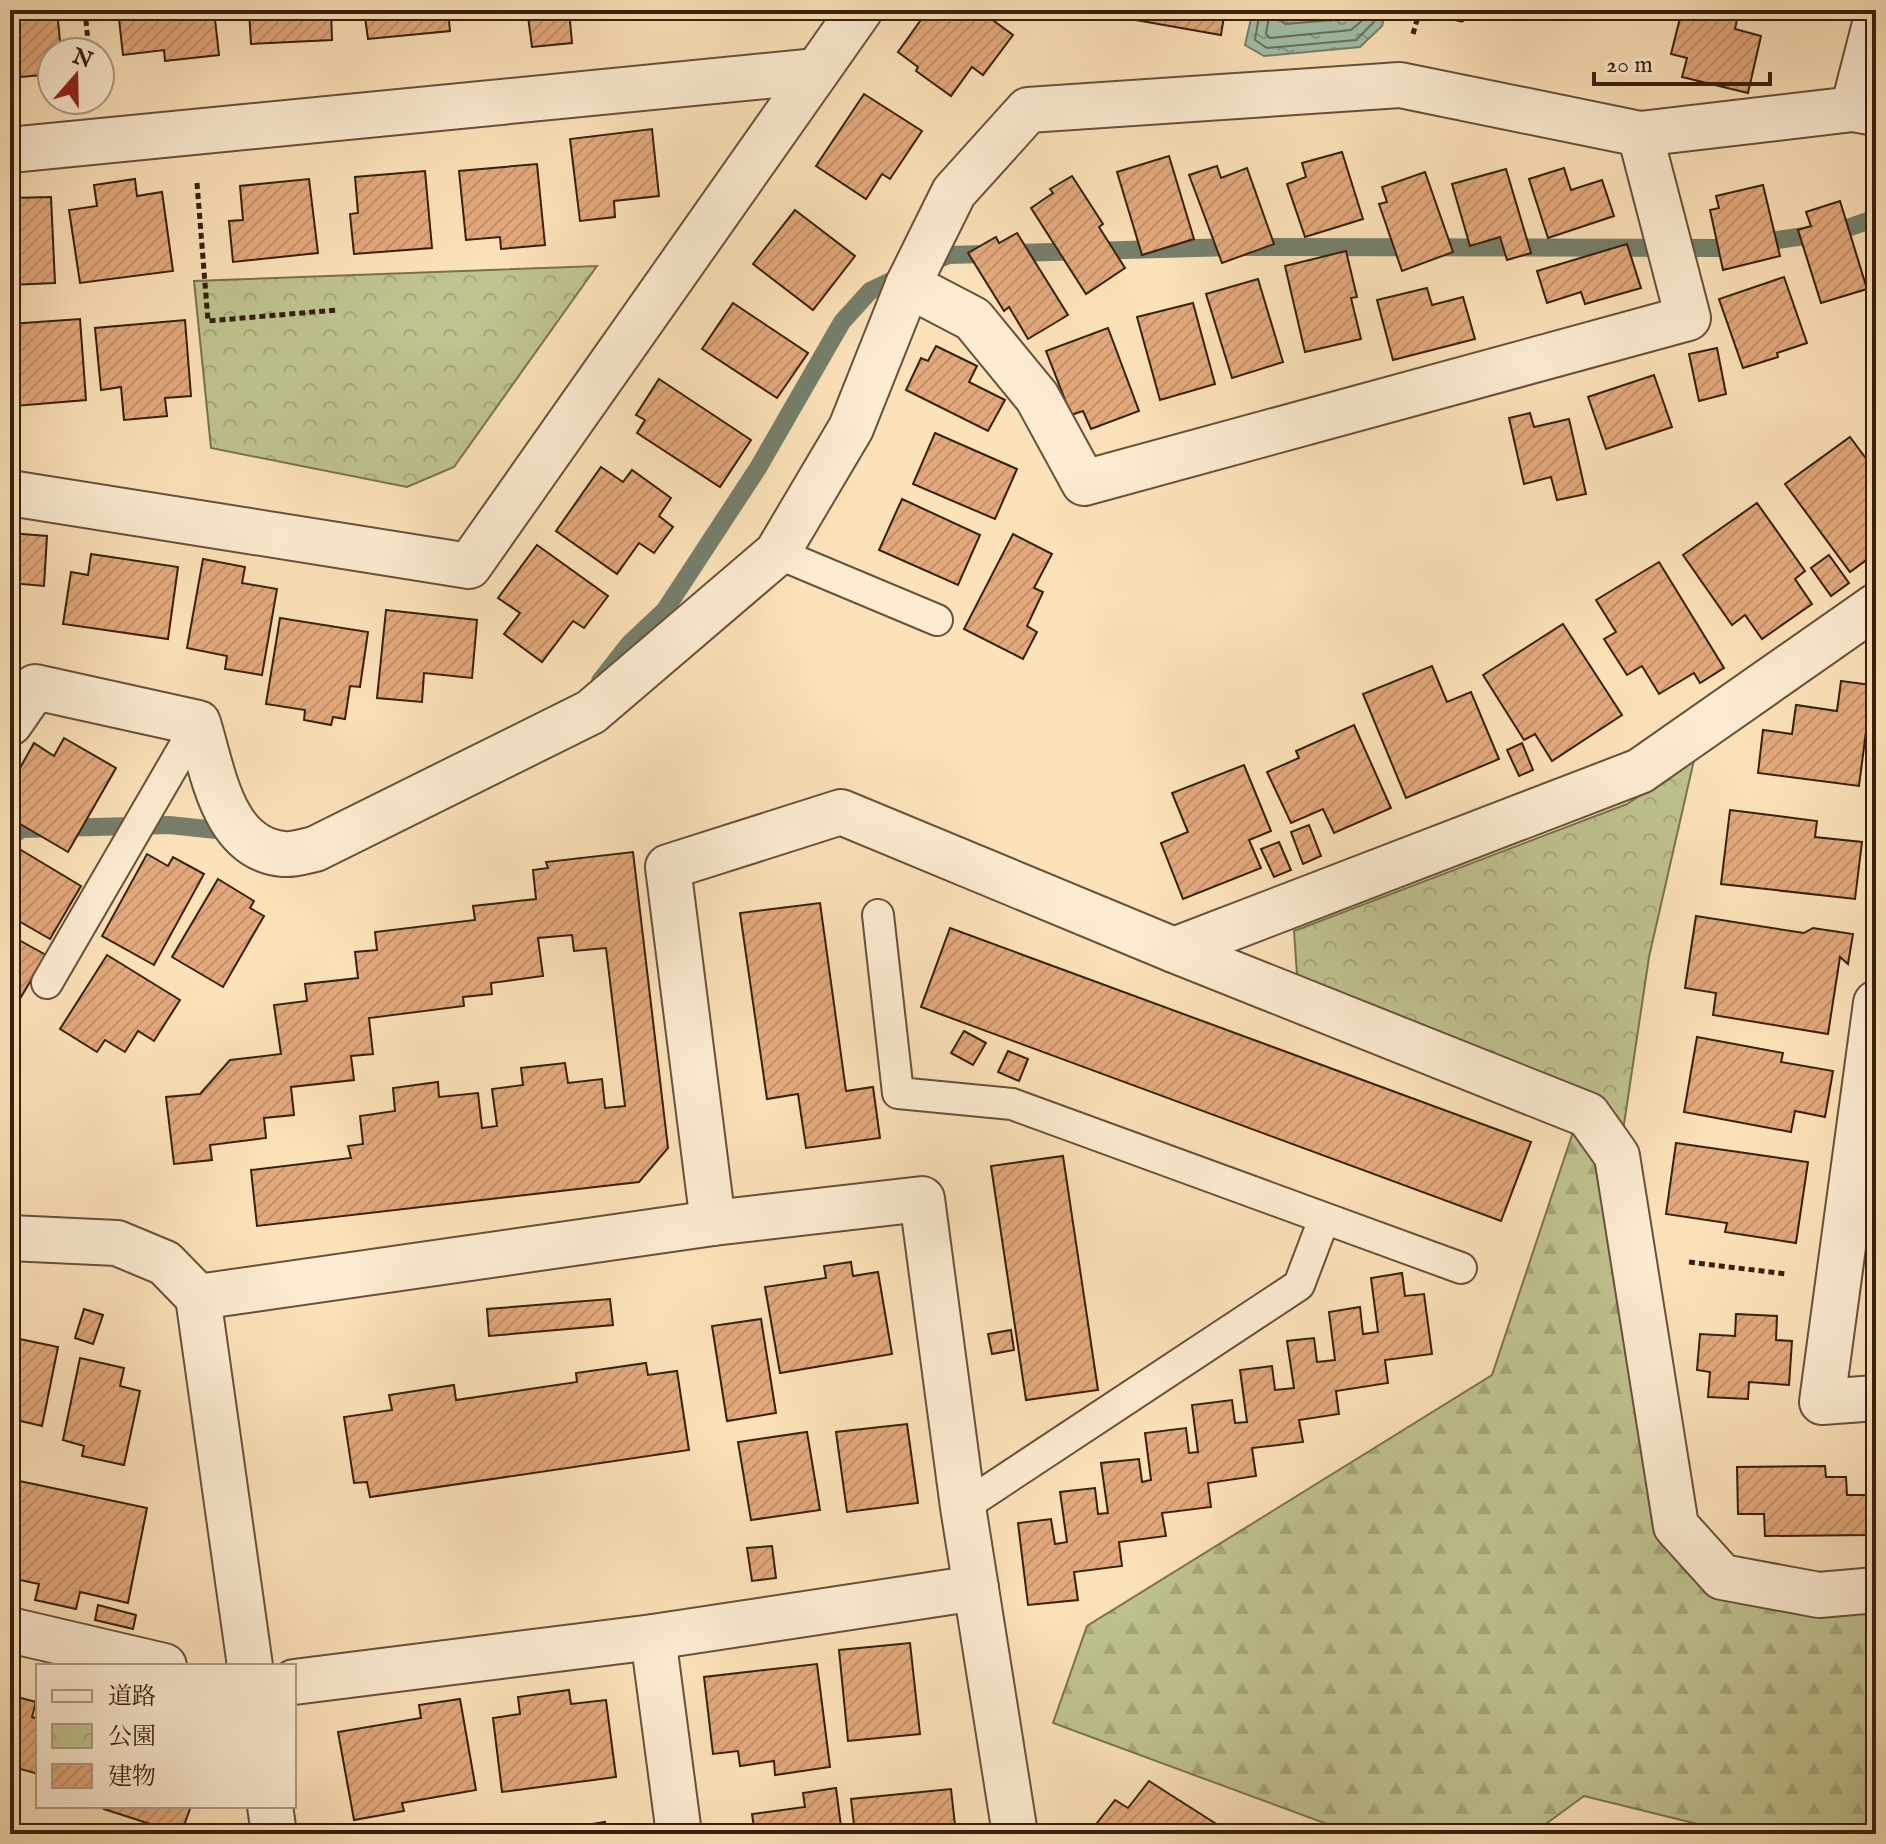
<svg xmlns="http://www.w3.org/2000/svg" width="1886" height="1844" font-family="'IM FELL English','Noto Serif JP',serif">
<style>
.forest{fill:url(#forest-firs);stroke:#7a724f;stroke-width:2}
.park{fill:url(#park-crowns);stroke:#7a724f;stroke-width:2}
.water{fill:url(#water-ripples);stroke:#767f6b;stroke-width:2}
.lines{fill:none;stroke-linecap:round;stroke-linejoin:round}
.shore{stroke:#6b705c;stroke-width:2}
.stream{stroke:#767f6b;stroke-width:18}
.building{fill:url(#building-hatch);stroke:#36200f;stroke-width:2}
.service-casing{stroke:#68503a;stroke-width:34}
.minor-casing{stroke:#68503a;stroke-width:48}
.path{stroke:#36200f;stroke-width:5;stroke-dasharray:6 4;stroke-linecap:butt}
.service{stroke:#fdecd2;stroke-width:30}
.minor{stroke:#fdecd2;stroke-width:44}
</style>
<defs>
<pattern id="forest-firs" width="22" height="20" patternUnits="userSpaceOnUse" patternTransform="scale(2)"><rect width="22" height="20" fill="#bfc38f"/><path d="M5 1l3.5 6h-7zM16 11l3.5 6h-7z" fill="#a5a77a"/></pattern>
<pattern id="park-crowns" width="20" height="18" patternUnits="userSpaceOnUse" patternTransform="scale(2)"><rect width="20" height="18" fill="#bfc38f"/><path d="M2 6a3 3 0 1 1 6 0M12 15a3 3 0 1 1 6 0" fill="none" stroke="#a5a77a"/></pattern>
<pattern id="water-ripples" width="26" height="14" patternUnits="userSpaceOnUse" patternTransform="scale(2)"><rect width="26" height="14" fill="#a0bfa9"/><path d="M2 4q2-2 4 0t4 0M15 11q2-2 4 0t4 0" fill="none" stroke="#839b88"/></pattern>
<pattern id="building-hatch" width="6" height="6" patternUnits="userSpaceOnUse" patternTransform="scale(2)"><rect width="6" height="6" fill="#e3a97c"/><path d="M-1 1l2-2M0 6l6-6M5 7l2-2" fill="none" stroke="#c3916a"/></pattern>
</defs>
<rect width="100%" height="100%" fill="#fce2b9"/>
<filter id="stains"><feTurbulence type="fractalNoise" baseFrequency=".0025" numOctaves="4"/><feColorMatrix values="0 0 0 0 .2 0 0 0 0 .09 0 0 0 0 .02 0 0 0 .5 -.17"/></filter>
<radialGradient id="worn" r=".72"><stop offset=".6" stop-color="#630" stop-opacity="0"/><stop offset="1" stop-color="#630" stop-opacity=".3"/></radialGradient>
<path class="forest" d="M1573,1132L1598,1164L1653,1527L1690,1575L1726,1595L1876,1608V1834H1738L1584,1796L1532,1834H1354L1053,1723L1087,1626L1492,1375Z"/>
<g class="park">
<path d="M597,266L454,467L407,487L211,448L194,281Z"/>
<path d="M1694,760L1649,957L1623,1131L1600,1102L1297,975L1294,931L1627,804Z"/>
</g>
<path class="water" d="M1253,10H1386L1382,26L1360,47L1264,56L1245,45Z"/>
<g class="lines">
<g class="shore">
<path d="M1260,10L1255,40L1267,48L1356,40L1374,22L1378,10"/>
<path d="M1270,10L1266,34L1270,38L1351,30L1365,18L1367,10"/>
<path d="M1282,10L1281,21L1285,24L1346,19L1355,10"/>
</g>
<g class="stream">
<path d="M928,264L948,255L1233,247L1721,248L1839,231L1876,218"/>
<path d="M600,681L629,644L665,610L758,468L842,322L870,291L904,275"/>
<path d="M10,838L21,829L169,825L235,832"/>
</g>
</g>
<g class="building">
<path d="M10,10H57L61,52H52V74L10,78Z"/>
<path d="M118,10H214L219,55L165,61L164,50L123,55Z"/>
<path d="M249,10H331L332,40L251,44Z"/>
<path d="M364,10H448L450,31L368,39Z"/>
<path d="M495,10H569L572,43L532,47L528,16L496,19Z"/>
<path d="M645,10H685L686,14L646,19Z"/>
<path d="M928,10H979L1013,35L983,75L972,67L951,96L916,71L918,67L898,52Z"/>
<path d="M1108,10H1225L1221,35L1107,15Z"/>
<path d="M1682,10H1739L1735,29L1761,36L1748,93L1682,77L1687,58L1671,54Z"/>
<path d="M864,94L922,131L890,179L882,174L866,199L816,166Z"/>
<path d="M652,129L659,196L614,201L615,217L580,221L570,139Z"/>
<path d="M1342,152L1363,219L1305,237L1287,184L1306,177L1302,163Z"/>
<path d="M1169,156L1194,239L1142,255L1117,172Z"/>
<path d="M537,164L545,245L501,249L500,237L466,240L459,171Z"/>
<path d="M1217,166L1221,178L1247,168L1274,244L1222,263L1189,175Z"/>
<path d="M1564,168L1571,190L1602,180L1614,216L1548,238L1529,179Z"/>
<path d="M1506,169L1531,253L1507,260L1500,237L1470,246L1452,184Z"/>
<path d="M425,171L432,248L354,254L350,214L358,213L355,177Z"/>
<path d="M1425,172L1453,252L1402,271L1379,204L1387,202L1382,187Z"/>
<path d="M1072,176L1103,224L1099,227L1125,268L1086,294L1031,208L1053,193L1050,189Z"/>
<path d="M135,179L137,196L162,192L173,271L80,283L69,210L97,206L94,185Z"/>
<path d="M309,179L318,253L233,262L229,221L243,220L240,186Z"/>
<path d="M1763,185L1780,256L1723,270L1710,210L1719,208L1716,196Z"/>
<path d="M1876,193V231L1867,195Z"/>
<path d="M51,197L55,283L10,285V198Z"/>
<path d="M1840,201L1867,289L1821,303L1798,230L1811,226L1806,212Z"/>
<path d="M795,210L855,256L813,310L753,264Z"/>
<path d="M1017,233L1068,315L1028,339L1009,307L1004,311L968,253L996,237L999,243Z"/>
<path d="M1627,244L1641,288L1585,304L1581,292L1547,303L1537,271Z"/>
<path d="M1346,251L1357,297L1351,298L1361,339L1305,352L1285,266Z"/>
<path d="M1784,277L1807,343L1777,353L1778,357L1743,368L1719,299Z"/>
<path d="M1258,279L1283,362L1232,378L1206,294Z"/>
<path d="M1427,288L1432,305L1463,297L1475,339L1393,360L1377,300Z"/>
<path d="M733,303L808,353L777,398L702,349Z"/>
<path d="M1193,303L1215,384L1160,400L1137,317Z"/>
<path d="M80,319L86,400L15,406L12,369H10V324Z"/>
<path d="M185,320L191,396L165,398L167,416L124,420L121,387L101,390L95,328Z"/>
<path d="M1108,328L1139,411L1091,429L1083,411L1071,415L1046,351Z"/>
<path d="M936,346L977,366L969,382L1005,400L988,431L906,390L921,358L928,361Z"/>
<path d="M1717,348L1726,394L1699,401L1689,354Z"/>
<path d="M1654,375L1672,427L1606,449L1588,397Z"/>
<path d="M659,379L751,440L720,487L637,433L645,420L636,415Z"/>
<path d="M1530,413L1534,427L1569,419L1586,494L1557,500L1551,477L1524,484L1509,418Z"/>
<path d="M935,433L1017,469L995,519L913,484Z"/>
<path d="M1850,437L1876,472V553L1850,572L1785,484Z"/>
<path d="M601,467L623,482L632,470L671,498L659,516L673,527L654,553L639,543L617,574L556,531Z"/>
<path d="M902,499L980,535L958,585L879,550Z"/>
<path d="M1757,503L1805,571L1795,579L1812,604L1762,639L1745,615L1732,625L1683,555Z"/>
<path d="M10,533L47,536L44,586L11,583L10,597Z"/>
<path d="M1013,534L1052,554L1034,588L1043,592L1027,626L1037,632L1023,659L964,629Z"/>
<path d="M537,545L608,596L584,628L573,621L542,662L504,634L520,613L498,598Z"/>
<path d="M91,554L178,567L168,639L63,624L71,572L88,575Z"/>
<path d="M1829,555L1849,583L1831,596L1811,568Z"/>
<path d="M203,559L245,567L242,583L277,589L262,675L225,669L227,656L187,648Z"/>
<path d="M1659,562L1724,668L1700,683L1694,673L1659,694L1642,666L1627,675L1604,639L1616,632L1596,600Z"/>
<path d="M386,610L477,620L472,678L424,673L422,702L377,698Z"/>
<path d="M280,618L368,632L360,687L350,686L345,719L333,717L331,725L304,720L305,710L266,704Z"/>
<path d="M1563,624L1622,715L1552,761L1535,734L1524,740L1483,675Z"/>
<path d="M1432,666L1447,702L1471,692L1499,759L1406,798L1363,694Z"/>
<path d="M1841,681L1872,685L1859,786L1758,773L1763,730L1792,734L1796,705L1837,711Z"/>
<path d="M1354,725L1391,808L1334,833L1323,809L1291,823L1267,772L1299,758L1296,751Z"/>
<path d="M64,738L116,768L68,852L10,818V786L34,743L54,756Z"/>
<path d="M1522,743L1533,770L1519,776L1507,750Z"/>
<path d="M1244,765L1271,831L1249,840L1261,868L1183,899L1161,843L1188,832L1172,793Z"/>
<path d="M1730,810L1817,821L1815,837L1862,842L1855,899L1721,884Z"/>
<path d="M1309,825L1321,856L1303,864L1291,832Z"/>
<path d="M1279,842L1291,870L1274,877L1261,849Z"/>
<path d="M11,844L81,886L50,939L10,916Z"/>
<path d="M633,852L668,1148L639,1182L257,1226L251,1170L351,1158L348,1146L363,1144L360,1116L395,1111L393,1088L438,1082L439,1097L478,1093L482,1128L497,1126L492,1089L523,1085L521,1068L565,1063L568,1083L602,1079L605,1108L625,1106L606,948L574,951L572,935L538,938L543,976L491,983L492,994L463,997L464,1006L369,1018L373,1054L351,1056L354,1080L291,1087L294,1115L264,1118L266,1138L210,1145L212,1160L174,1164L166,1097L200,1094L230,1060L281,1054L274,1005L307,1001L305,984L358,978L355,952L377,950L375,932L475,920L473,906L536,899L533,870L548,868L546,862Z"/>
<path d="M147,854L168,866L173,857L204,874L154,965L102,936Z"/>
<path d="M218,879L254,901L250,908L264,916L223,987L172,957Z"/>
<path d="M820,903L846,1091L873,1087L880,1138L806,1148L798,1094L767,1099L740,913Z"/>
<path d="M1696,916L1804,933L1813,928L1853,934L1848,964L1840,957L1828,1034L1713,1015L1716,993L1685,988Z"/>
<path d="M950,928L1531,1142L1501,1221L921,1007Z"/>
<path d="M10,935L46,955L21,997L10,992Z"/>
<path d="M107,955L180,1000L154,1041L138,1031L125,1052L105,1040L97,1052L60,1029Z"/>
<path d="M964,1031L986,1043L973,1065L951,1053Z"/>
<path d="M1697,1037L1783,1053L1781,1062L1833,1071L1825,1117L1795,1111L1791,1132L1684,1112Z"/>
<path d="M1008,1051L1028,1059L1019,1081L998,1072Z"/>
<path d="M1676,1143L1808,1162L1796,1243L1725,1232L1727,1223L1666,1214Z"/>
<path d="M1063,1156L1098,1390L1026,1400L991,1166Z"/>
<path d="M851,1262L853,1276L878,1272L892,1354L780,1373L765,1287L826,1278L824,1266Z"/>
<path d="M1402,1273L1405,1296L1424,1294L1432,1354L1385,1360L1388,1383L1336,1391L1339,1414L1299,1420L1303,1442L1252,1448L1256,1476L1208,1483L1211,1507L1162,1513L1166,1536L1119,1542L1122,1566L1074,1572L1078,1600L1028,1605L1018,1523L1051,1519L1055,1544L1067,1542L1060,1492L1095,1488L1098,1514L1108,1513L1101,1463L1139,1459L1142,1482L1151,1480L1145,1433L1186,1428L1189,1453L1198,1452L1192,1405L1232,1400L1235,1423L1247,1422L1240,1370L1272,1366L1275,1390L1294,1388L1287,1341L1314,1338L1317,1362L1335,1360L1329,1312L1360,1307L1363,1334L1378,1332L1371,1278Z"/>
<path d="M610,1299L613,1325L489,1336L487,1309Z"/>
<path d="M84,1309L103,1315L93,1344L75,1338Z"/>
<path d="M1736,1314L1777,1316L1776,1340L1792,1341L1789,1385L1749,1382L1748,1399L1708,1397L1710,1372L1697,1370L1700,1334L1735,1336Z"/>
<path d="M761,1319L776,1413L727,1421L712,1326Z"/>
<path d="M1011,1330L1014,1350L992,1354L988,1334Z"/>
<path d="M10,1337L58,1347L42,1426L12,1419L10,1429Z"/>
<path d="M80,1358L124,1368L120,1386L140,1391L124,1465L82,1456L84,1446L63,1440Z"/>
<path d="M646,1363L648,1375L677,1371L689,1450L370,1497L367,1482L354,1483L344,1417L392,1410L389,1395L454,1385L456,1400L577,1382L576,1373Z"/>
<path d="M907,1424L918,1503L847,1512L836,1432Z"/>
<path d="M807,1432L820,1510L751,1520L738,1442Z"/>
<path d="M1825,1466L1826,1477H1846L1847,1495H1871V1535L1765,1536L1764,1514H1738L1737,1467Z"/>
<path d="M10,1479L147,1508L128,1603L80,1592L76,1609L35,1600L39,1584L10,1578Z"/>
<path d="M772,1546L776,1578L752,1581L747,1548Z"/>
<path d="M98,1605L136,1615L133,1629L95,1620Z"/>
<path d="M910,1643L920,1734L848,1741L839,1650Z"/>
<path d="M817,1664L830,1767L775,1775L774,1761L740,1766L738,1751L713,1754L704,1677Z"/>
<path d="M569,1690L571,1704L606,1700L616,1777L502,1792L493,1718L520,1714L518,1697Z"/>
<path d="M10,1695L36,1702L32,1717L38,1719V1774L10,1766Z"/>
<path d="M460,1699L476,1790L402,1803L404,1811L354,1820L338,1732L421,1718L419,1705Z"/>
<path d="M1149,1781L1232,1834H1111L1097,1823L1115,1800L1128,1808Z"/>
<path d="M836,1788L842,1834H755L752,1814L805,1807L803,1793Z"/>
<path d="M951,1789L956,1834H855L851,1799Z"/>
<path d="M105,1806H191L181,1834L104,1809Z"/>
<path d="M605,1822L607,1834H531Z"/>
</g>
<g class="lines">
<g class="service-casing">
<g id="service">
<path d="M777,553L937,620"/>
<path d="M878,915L898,1093L1012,1104L1461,1268"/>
<path d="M47,983L198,723"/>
<path d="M963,1507L1299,1285L1324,1219"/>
</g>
</g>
<g class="minor-casing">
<g id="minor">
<path d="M1853,109L1876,20"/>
<path d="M10,150L817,71"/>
<path d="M908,285L973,319L1037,397L1084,483L1688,318L1640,134"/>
<path d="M10,493L469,566L860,10"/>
<path d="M10,723L35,687L198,723C213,770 222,849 284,854C293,855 305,851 315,849L591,712L777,553L851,428L908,285L954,192L1028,110L1400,85L1640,134L1853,109L1876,113"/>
<path d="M1174,950L1640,771L1876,606"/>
<path d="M1876,1003L1822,1402L1876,1398"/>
<path d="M713,1223L668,867L841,812L1174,950L1588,1115L1617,1156L1676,1526L1722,1577L1819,1595L1876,1590"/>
<path d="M10,1238L117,1243L165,1263L198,1297L250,1666"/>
<path d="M198,1297L713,1223L922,1199L963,1507L1015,1834"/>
<path d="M10,1630L164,1666"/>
<path d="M653,1637L679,1834"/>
<path d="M294,1682L653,1637L976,1588"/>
<path d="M270,1806L274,1834"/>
</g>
</g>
<g class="path">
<path d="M85,10L89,52"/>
<path d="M1413,34L1419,13L1462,20L1464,10"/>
<path d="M197,183L208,321L337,310"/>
<path d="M1689,1262L1786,1274"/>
</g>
<use href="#service" class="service"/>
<use href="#minor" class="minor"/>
</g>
<rect width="1886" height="1844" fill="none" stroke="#fce2b9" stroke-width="40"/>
<rect x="12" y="12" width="1862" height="1820" fill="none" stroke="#36200f" stroke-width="4"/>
<rect x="20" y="20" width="1846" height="1804" fill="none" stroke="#36200f" stroke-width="2"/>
<rect x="36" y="1664" width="260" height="144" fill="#fdecd2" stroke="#ad9a84" stroke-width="2"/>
<rect x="52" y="1690" width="40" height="12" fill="#fdecd2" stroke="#ad9a84" stroke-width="2"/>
<text x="108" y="1704" font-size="24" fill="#36200f">道路</text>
<rect x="52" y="1724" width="40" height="24" fill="url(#park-crowns)" stroke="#ad9a84" stroke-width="2"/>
<text x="108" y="1744" font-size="24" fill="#36200f">公園</text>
<rect x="52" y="1764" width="40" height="24" fill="url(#building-hatch)" stroke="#ad9a84" stroke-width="2"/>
<text x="108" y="1784" font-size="24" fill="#36200f">建物</text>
<g transform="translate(76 76) rotate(20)"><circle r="38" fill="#fdecd2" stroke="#ad9a84" stroke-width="2"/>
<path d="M0-6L14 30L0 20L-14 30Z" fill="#8f2418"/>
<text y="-12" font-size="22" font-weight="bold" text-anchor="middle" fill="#36200f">N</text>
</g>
<path d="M1594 72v12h176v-12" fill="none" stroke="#36200f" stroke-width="4"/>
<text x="1606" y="72" font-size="24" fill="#36200f" stroke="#fdecd2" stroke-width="6" paint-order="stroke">20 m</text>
<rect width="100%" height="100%" filter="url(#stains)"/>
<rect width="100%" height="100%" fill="url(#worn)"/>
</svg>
